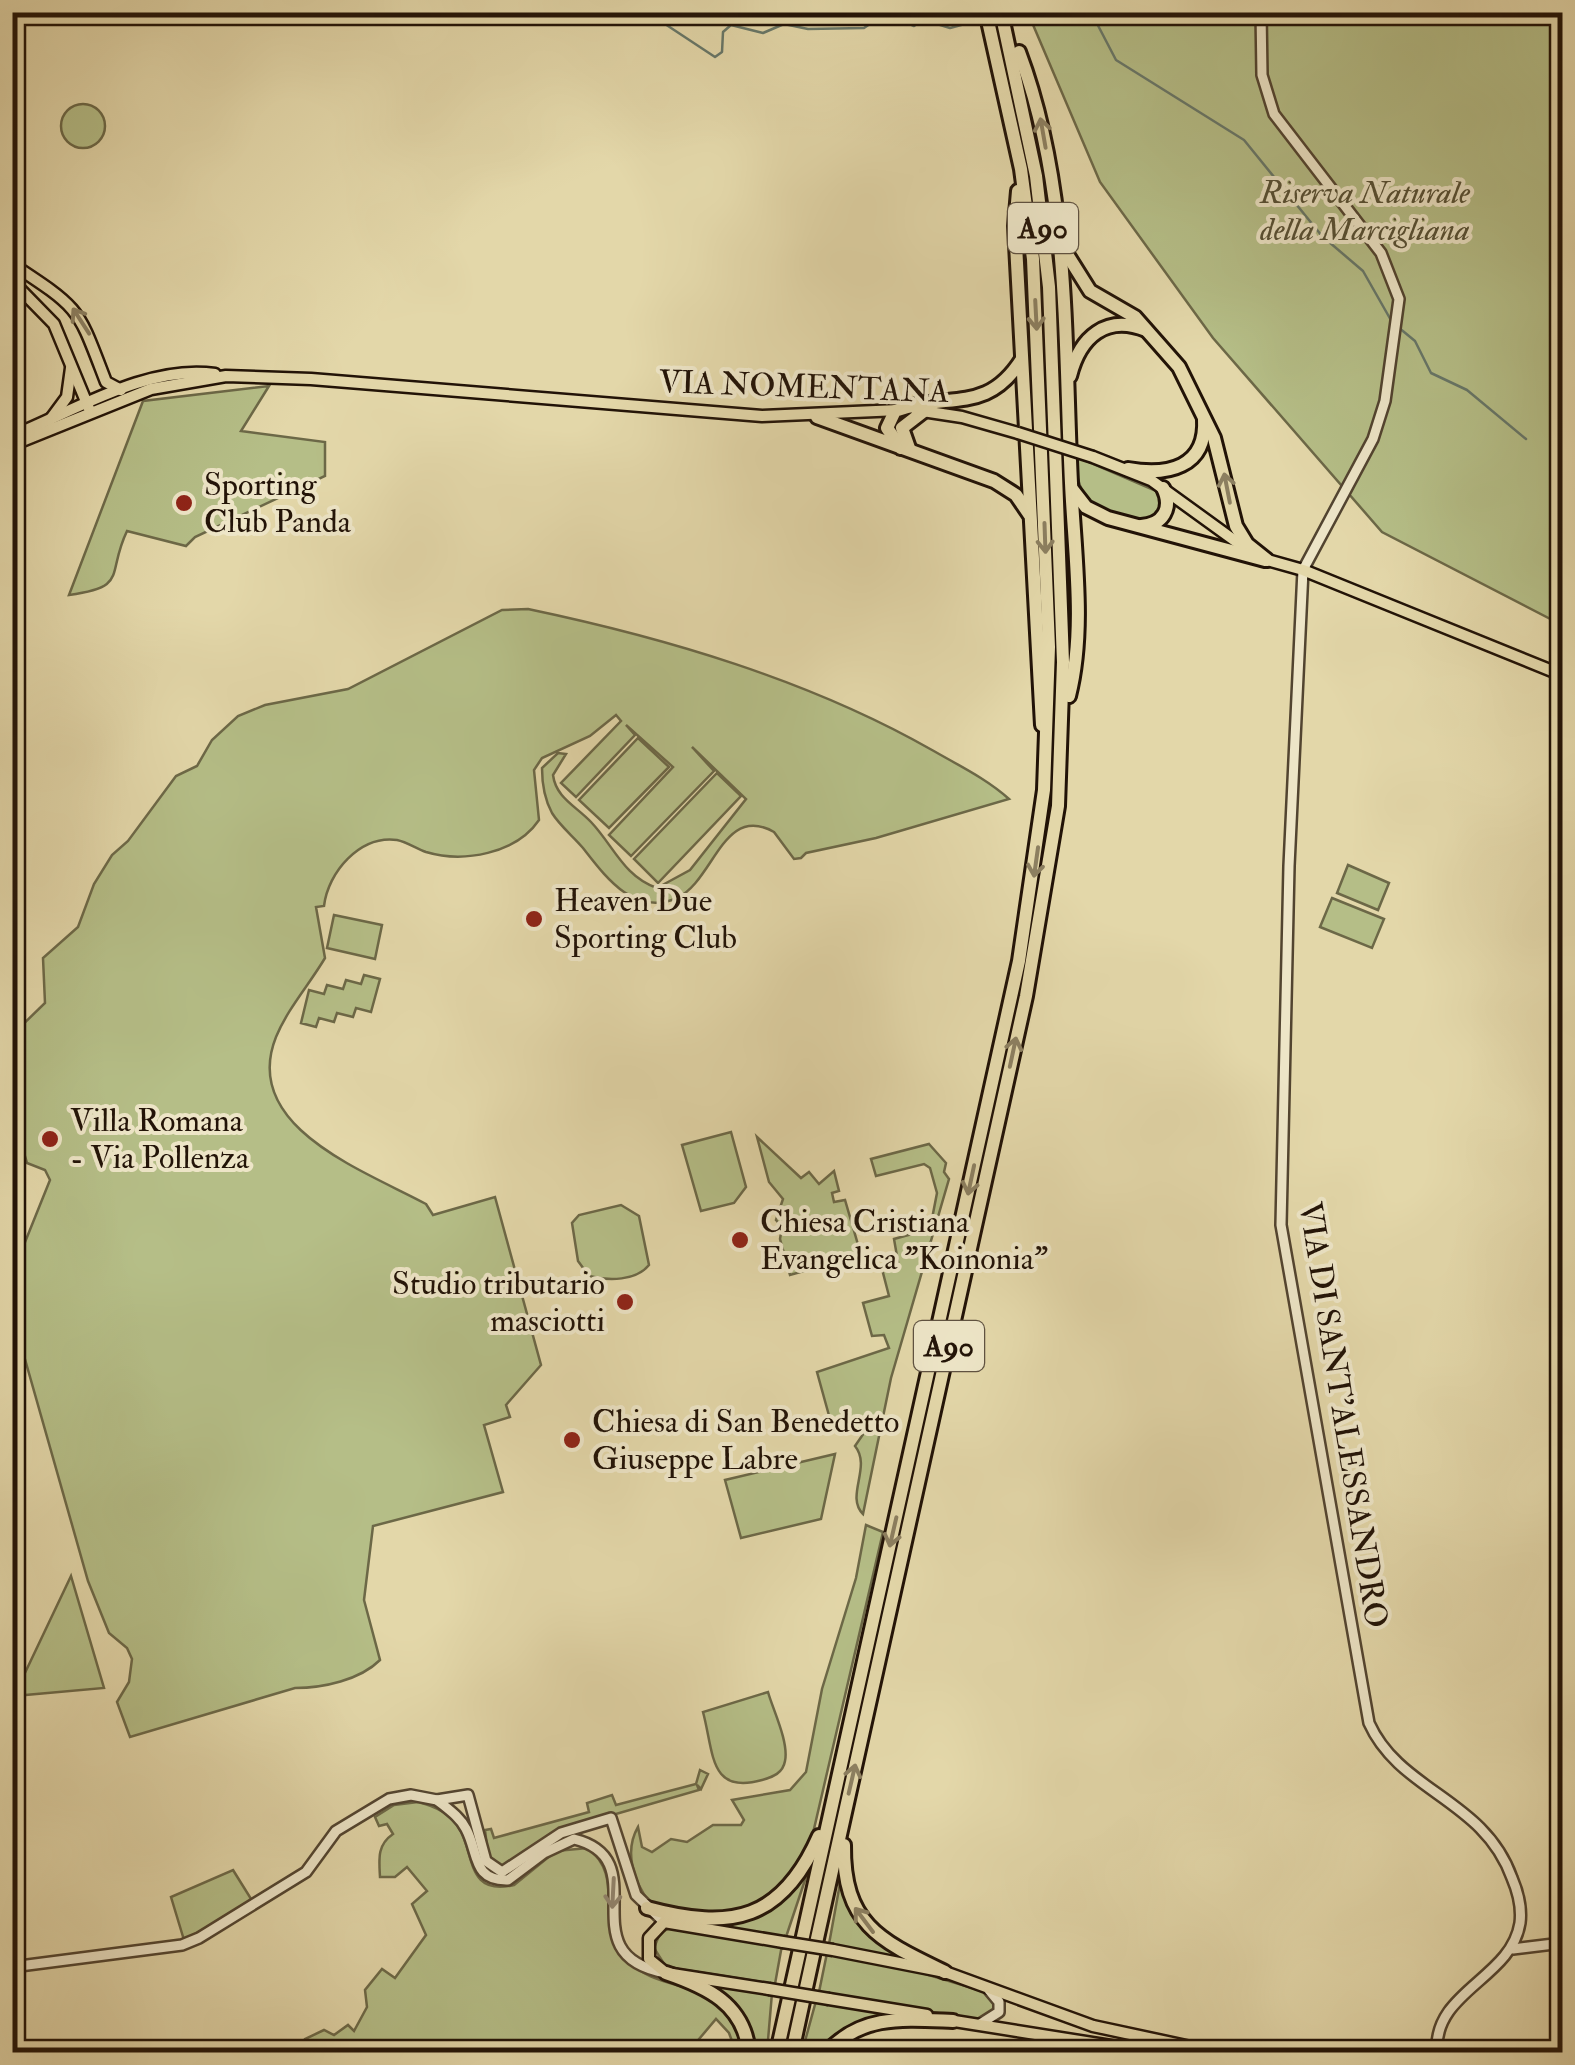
<svg xmlns="http://www.w3.org/2000/svg" width="1575" height="2065" font-family="'IM FELL Double Pica',serif">
<style>
.green{fill:#b5be87;stroke:#6c6847;stroke-width:2.5}
.lines{fill:none;stroke-linecap:round;stroke-linejoin:round}
.stream{stroke:#677769;stroke-width:2.5}
.minor-casing{stroke:#524430;stroke-width:14}
.major-casing{stroke:#221307;stroke-width:15}
.highway-casing{stroke:#221307;stroke-width:18}
.minor{stroke:#ede5c7;stroke-width:9}
.major{stroke:#e3d7a9;stroke-width:10}
.highway{stroke:#e3d7a9;stroke-width:12}
.major-bridge-casing{stroke:#221307;stroke-width:15;stroke-linecap:butt}
.major-bridge{stroke:#e3d7a9;stroke-width:10}
.oneway{stroke:#8c7f60}
.oneway2{stroke:#928671}
.poi-dot{fill:#8f2418;stroke:#ede5c7;stroke-width:4}
.labels{text-anchor:middle;dominant-baseline:central;stroke-width:8;stroke-linejoin:round;paint-order:stroke}
.shield{fill:#ede5c7;stroke:#5f5241;stroke-width:2.5}
.shield-label{font-size:30px;font-weight:bold;fill:#221307}
.park-label{font-size:32px;font-style:italic;fill:#554f34;stroke:#ede5c7}
.street-label{font-size:32px;fill:#221307;stroke:#ede5c7}
.poi-label{font-size:32px;fill:#221307;stroke:#ede5c7;text-anchor:start}
</style>
<rect width="100%" height="100%" fill="#e3d7a9"/>
<filter id="stains"><feTurbulence type="fractalNoise" baseFrequency=".002" numOctaves="4"/><feColorMatrix values="0 0 0 0 .2 0 0 0 0 .09 0 0 0 0 .02 0 0 0 .5 -.17"/></filter>
<radialGradient id="worn" r=".72"><stop offset=".6" stop-color="#630" stop-opacity="0"/><stop offset="1" stop-color="#630" stop-opacity=".3"/></radialGradient>
<g class="green">
<path d="M1028,13H1562V625L1382,532L1213,338L1100,182Z"/>
<circle cx="83" cy="126" r="22"/>
<path d="M269,386L241,431L325,442V476L195,537L186,546L127,531C106,575 129,587 69,595L143,401Z"/>
<path d="M1075,456L1154,490L1161,494L1163,511L1145,521C1099,517 1076,503 1075,456Z"/>
<path d="M528,609C666,638 809,680 932,750C958,765 987,779 1009,799L876,838L806,853L801,858L794,859L774,832C723,803 714,881 677,898C634,917 605,876 583,848C573,836 560,826 552,813C545,800 542,783 542,768L558,753L566,754L553,775C556,798 576,806 591,822C613,845 624,877 657,888L690,870L746,799L692,747L714,771L631,856L609,835L673,767L626,725L635,735L576,797L561,783L621,721L616,715L590,736L542,758L534,770L539,820C516,854 463,863 426,852C417,849 407,842 397,840C360,835 328,872 324,906L316,907L325,958C309,985 288,1008 276,1037C240,1127 365,1171 426,1204L433,1215L495,1197L541,1365L506,1405L510,1417L484,1425L503,1492L373,1526L364,1600L380,1660C360,1680 323,1688 295,1688L130,1737L117,1702L129,1682L132,1659L127,1648L109,1633L88,1581L13,1317V1272L50,1180L45,1170L27,1163L13,1114V1034L45,1003L43,958L78,927L94,884L112,855L128,841L176,776L197,766L212,740L238,716L265,705L348,689L502,610Z"/>
<path d="M638,738L669,767L609,828L579,800Z"/>
<path d="M717,773L741,796L658,883L634,859Z"/>
<path d="M1348,865L1389,883L1378,910L1337,893Z"/>
<path d="M1332,898L1384,919L1372,948L1320,927Z"/>
<path d="M334,915L382,925L375,959L327,948Z"/>
<path d="M364,975L380,979L371,1012L356,1008L353,1017L337,1013L334,1022L319,1018L316,1027L301,1023L309,990L324,994L327,985L343,989L346,980L361,984Z"/>
<path d="M731,1132L746,1187L734,1203L701,1211L682,1145Z"/>
<path d="M757,1137L801,1178L809,1172L819,1184L834,1171L839,1191L832,1193L834,1202L845,1200L861,1255L790,1275L780,1239L782,1227L776,1220L783,1199L769,1182Z"/>
<path d="M929,1144L946,1163L944,1172L949,1179L891,1378L863,1514C845,1496 872,1467 855,1446L864,1433L857,1427L833,1430L817,1372L889,1348L884,1335L872,1336L863,1303L889,1296L882,1269L898,1262L894,1239L930,1229L937,1193L930,1168L924,1164L876,1176L871,1159Z"/>
<path d="M621,1205L639,1216L649,1265C636,1281 609,1281 589,1276L578,1261L572,1223L579,1215Z"/>
<path d="M835,1454L821,1519L741,1538L725,1480Z"/>
<path d="M866,1525L883,1532L810,1846C762,1922 732,1921 650,1903C633,1881 624,1851 638,1827L642,1847L652,1852L671,1839L687,1842L713,1825H741L744,1820L732,1800L790,1790L806,1772L822,1689L856,1578Z"/>
<path d="M71,1576L104,1688L14,1696Z"/>
<path d="M768,1692C773,1710 789,1742 785,1761C783,1773 773,1777 762,1780C709,1795 714,1753 703,1712Z"/>
<path d="M700,1770L708,1774L701,1789L697,1785L699,1790L571,1827L546,1837L502,1867L488,1855L485,1830L491,1829L494,1838L589,1812L587,1803L612,1795L616,1805L696,1784Z"/>
<path d="M418,1802C435,1806 450,1813 459,1828C475,1854 466,1896 514,1885L556,1851L588,1848C626,1878 593,1919 627,1959C653,1990 698,1980 728,2010C737,2019 742,2040 747,2052H736L729,2033L716,2019L694,2045V2052H305V2039L324,2030L334,2035L348,2025L354,2031L367,2007L365,1990L382,1969L395,1978L426,1935L412,1904L427,1891L407,1867L395,1877H380C379,1859 377,1845 393,1834L387,1824L379,1826L375,1817L394,1805Z"/>
<path d="M809,1868L786,1937L718,1927L738,1921Z"/>
<path d="M233,1870L253,1902L184,1940L171,1897Z"/>
<path d="M841,1878L847,1896L918,1964L829,1944Z"/>
<path d="M672,1927L782,1945L775,1984L666,1967L654,1948L660,1933Z"/>
<path d="M827,1953L922,1973L989,1993L998,2007L983,2021L819,1992Z"/>
<path d="M702,1981L772,1993L767,2052H754L752,2040Z"/>
<path d="M816,2001L900,2015L824,2052H802Z"/>
</g>
<g class="lines">
<g class="stream">
<path d="M617,12L662,22L715,57L722,52L723,32L731,25L763,33L784,24L808,29L864,28L886,13L914,26L924,20L950,28L976,21"/>
<path d="M1068,12L1084,23L1091,14"/>
<path d="M1092,14L1116,60L1244,140L1322,236L1363,271L1392,322"/>
<path d="M1398,327L1415,341L1431,373L1467,390L1526,439"/>
</g>
<g class="minor-casing">
<g id="minor">
<path d="M1261,12L1262,75L1274,114L1381,253L1399,299L1385,401L1373,439L1303,570L1289,866L1281,1225L1369,1723C1400,1792 1484,1799 1512,1878C1518,1892 1522,1907 1520,1923C1511,1979 1433,1991 1437,2052"/>
<path d="M437,1800C448,1809 460,1817 466,1829C479,1853 472,1881 508,1880L544,1853L574,1839C659,1860 565,1955 666,1973"/>
<path d="M1513,1949L1562,1943"/>
<path d="M12,1967L182,1945L199,1938L306,1872L336,1831L389,1799L411,1795L437,1800L468,1795L486,1861L502,1872L561,1833L611,1818L636,1895L664,1922"/>
<path d="M980,2024L999,2012V2002L989,1990"/>
</g>
</g>
<g class="major-casing">
<g id="major">
<path d="M12,264C82,310 77,307 106,382L121,390"/>
<path d="M12,281L54,324L90,411"/>
<path d="M916,410L962,417L1018,433"/>
<path d="M50,420L67,397L71,368"/>
<path d="M12,436C74,411 148,364 215,374"/>
<path d="M12,445L151,389L226,376L311,379L762,416L899,410"/>
<path d="M1093,457L1151,480L1249,551"/>
<path d="M1264,559L1303,570L1562,675"/>
<path d="M833,1950L945,1972L1093,2026L1214,2052"/>
<path d="M769,1989L666,1973L649,1959V1938L664,1922L783,1942"/>
<path d="M829,1999L927,2015"/>
<path d="M948,2020L1149,2052"/>
</g>
</g>
<g class="highway-casing">
<g id="highway">
<path d="M1019,52C1070,187 1064,340 1071,483C1074,551 1086,629 1069,696"/>
<path d="M1018,191L1015,226L1042,725"/>
<path d="M1063,248L1090,291L1135,317L1179,367L1214,438L1236,526L1247,544L1267,560"/>
<path d="M1070,376C1080,337 1106,314 1146,330"/>
<path d="M817,417L994,481L1016,495L1029,514"/>
<path d="M901,448L887,428L895,411C948,391 986,416 1022,359"/>
<path d="M909,448L902,428L924,411"/>
<path d="M1128,469C1167,476 1207,468 1204,419"/>
<path d="M1072,489L1086,507L1108,518L1265,560"/>
<path d="M1141,526C1163,525 1173,508 1163,488"/>
<path d="M844,1845C843,1925 881,1941 945,1972"/>
<path d="M647,1908C732,1931 782,1920 819,1836"/>
<path d="M802,1941L1019,961L1044,790L1049,647L1033,259L1021,169L986,12"/>
<path d="M816,1943L1026,996L1058,806L1063,662L1049,287L1036,176L1001,12"/>
<path d="M666,1973C707,1987 744,2004 749,2052"/>
<path d="M777,2052L800,1949"/>
<path d="M792,2052L814,1951"/>
<path d="M827,2052C862,2014 905,2019 953,2021"/>
</g>
</g>
<use href="#minor" class="minor"/>
<use href="#major" class="major"/>
<use href="#highway" class="highway"/>
<g class="major-bridge-casing">
<g id="major-bridge">
<path d="M1018,433L1093,457"/>
<path d="M783,1942L833,1950"/>
<path d="M769,1989L829,1999"/>
</g>
</g>
<use href="#major-bridge" class="major-bridge"/>
</g>
<defs><path id="oneway-shaft" d="M-6 0H5M1.5-3L5.5 0L1.5 3" fill="none" stroke-width="1.6" stroke-linecap="round" stroke-linejoin="round" transform="scale(2.5)"/></defs>
<g class="oneway">
<use href="#oneway-shaft" transform="translate(1043 133) rotate(-100)"/>
<use href="#oneway-shaft" transform="translate(1036 315) rotate(87)"/>
<use href="#oneway-shaft" transform="translate(81 321) rotate(-123)"/>
<use href="#oneway-shaft" transform="translate(1227 488) rotate(-101)"/>
<use href="#oneway-shaft" transform="translate(1045 538) rotate(88)"/>
<use href="#oneway-shaft" transform="translate(1036 862) rotate(98)"/>
<use href="#oneway-shaft" transform="translate(1013 1052) rotate(-78)"/>
<use href="#oneway-shaft" transform="translate(971 1180) rotate(102)"/>
<use href="#oneway-shaft" transform="translate(893 1532) rotate(103)"/>
<use href="#oneway-shaft" transform="translate(852 1779) rotate(-77)"/>
<use href="#oneway-shaft" transform="translate(864 1920) rotate(-127)"/>
</g>
<use class="oneway2" href="#oneway-shaft" transform="translate(613 1893) rotate(93)"/>
<g class="poi-dot">
<circle cx="184" cy="503" r="10"/>
<circle cx="534" cy="919" r="10"/>
<circle cx="50" cy="1139" r="10"/>
<circle cx="740" cy="1240" r="10"/>
<circle cx="625" cy="1302" r="10"/>
<circle cx="572" cy="1440" r="10"/>
</g>
<g class="labels">
<g class="shield">
<rect x="1008" y="203" width="70" height="50" rx="8"/>
<rect x="914" y="1321" width="70" height="50" rx="8"/>
</g>
<g class="shield-label">
<text x="1043" y="228">A90</text>
<text x="949" y="1346">A90</text>
</g>
<g class="park-label">
<text x="1365" y="193">Riserva Naturale<tspan x="1365" dy="37">della Marcigliana</tspan></text>
</g>
<g class="street-label">
<text transform="translate(804 387) rotate(2)">VIA NOMENTANA</text>
<text transform="translate(1343 1415) rotate(81)">VIA DI SANT'ALESSANDRO</text>
</g>
<g class="poi-label">
<text x="204" y="485">Sporting<tspan x="204" dy="37">Club Panda</tspan></text>
<text x="554" y="901">Heaven Due<tspan x="554" dy="37">Sporting Club</tspan></text>
<text x="70" y="1121">Villa Romana<tspan x="70" dy="37">- Via Pollenza</tspan></text>
<text x="760" y="1222">Chiesa Cristiana<tspan x="760" dy="37">Evangelica "Koinonia"</tspan></text>
<text x="605" y="1284" text-anchor="end">Studio tributario<tspan x="605" dy="37">masciotti</tspan></text>
<text x="592" y="1422">Chiesa di San Benedetto<tspan x="592" dy="37">Giuseppe Labre</tspan></text>
</g>
</g>
<rect width="1575" height="2065" fill="none" stroke="#e3d7a9" stroke-width="50"/>
<rect x="15" y="15" width="1545" height="2035" fill="none" stroke="#221307" stroke-width="5"/>
<rect x="25" y="25" width="1525" height="2015" fill="none" stroke="#221307" stroke-width="2.5"/>
<rect width="100%" height="100%" filter="url(#stains)"/>
<rect width="100%" height="100%" fill="url(#worn)"/>
</svg>
